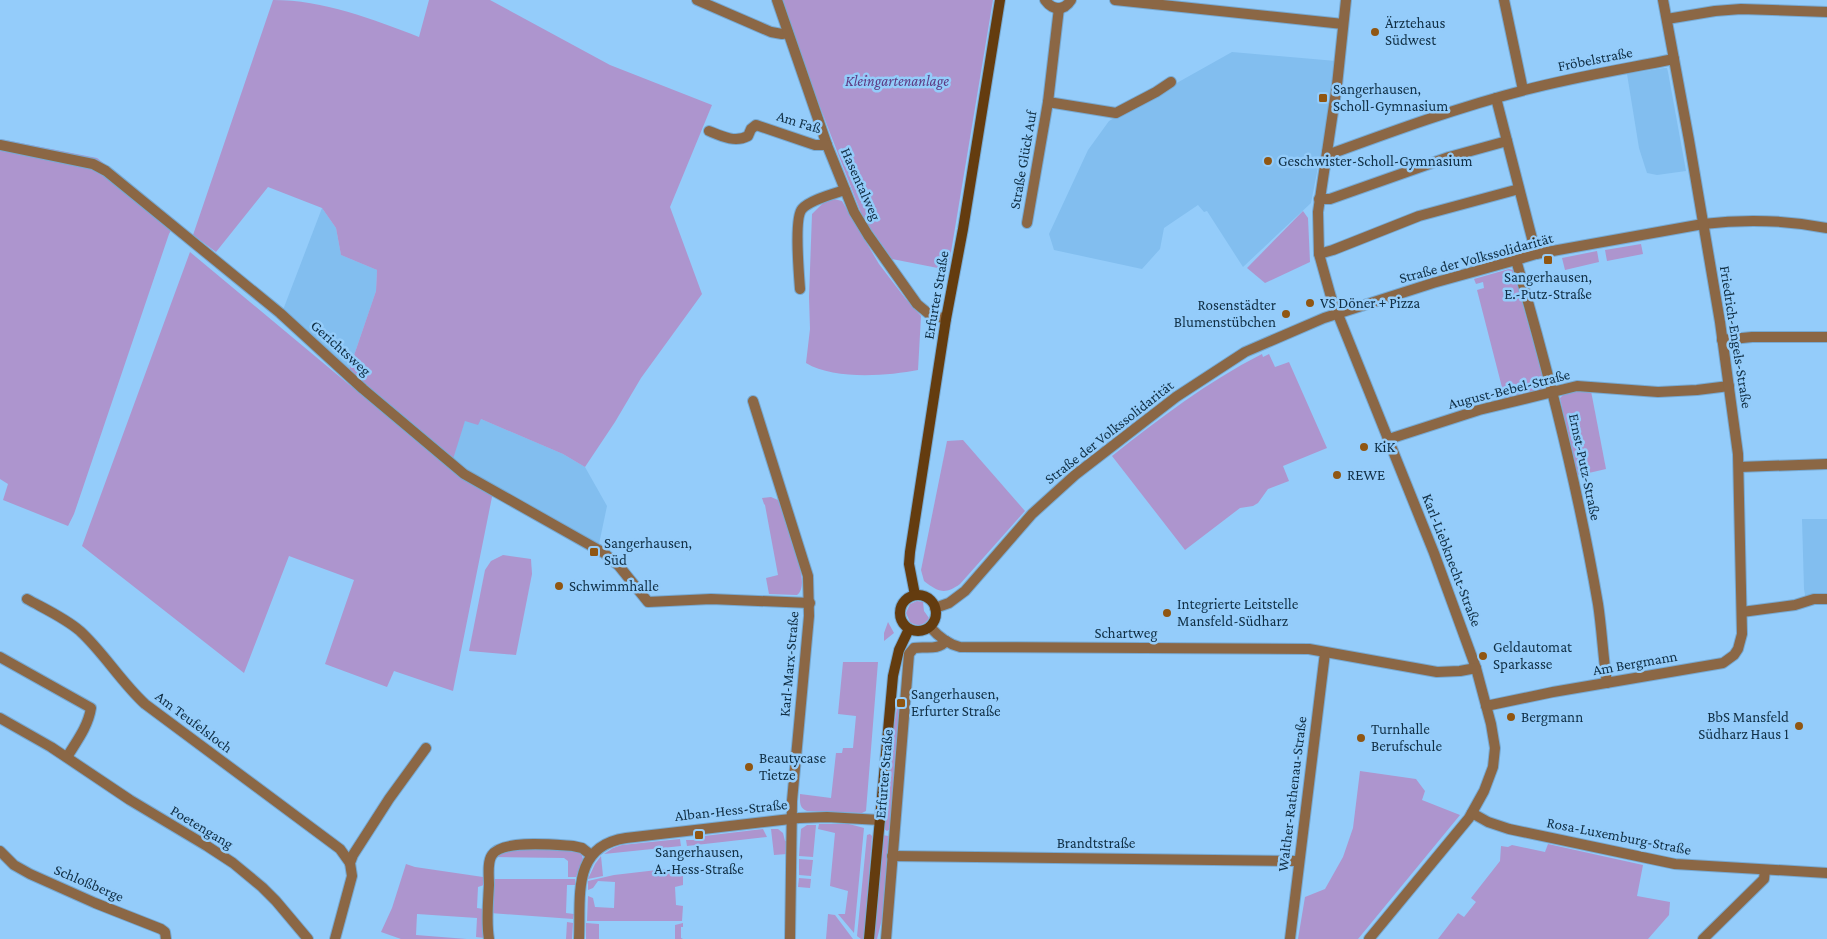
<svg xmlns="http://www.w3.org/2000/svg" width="1827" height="939" font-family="'Crimson Pro',serif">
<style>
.built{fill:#82beef}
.green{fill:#ad95ce}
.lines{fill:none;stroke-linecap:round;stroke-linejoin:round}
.minor-casing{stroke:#77a9d2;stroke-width:12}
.secondary-casing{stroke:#77a9d2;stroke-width:12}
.minor{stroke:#8b6745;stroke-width:10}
.secondary{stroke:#643c0f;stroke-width:10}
.poi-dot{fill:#905612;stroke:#94ccfa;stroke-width:2}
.labels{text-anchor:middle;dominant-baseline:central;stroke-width:5;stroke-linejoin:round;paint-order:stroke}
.poi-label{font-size:15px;fill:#102f45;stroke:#94ccfa;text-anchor:start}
.street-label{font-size:15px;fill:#102f45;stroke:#94ccfa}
.park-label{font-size:15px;font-style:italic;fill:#5d3b83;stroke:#94ccfa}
</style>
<rect width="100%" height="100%" fill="#94ccfa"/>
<g class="built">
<path d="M1232,52L1336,61L1328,116L1311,203L1243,267L1207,211L1204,212L1198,205L1164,228L1160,249L1142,269L1054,250L1049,234L1088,150L1109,121Z"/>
<path d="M1664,68H1667L1668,72L1686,171L1657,175L1647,173L1645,167L1639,148L1627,74Z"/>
<path d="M322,208L336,228L341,255L377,270L376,291L349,370L283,310Z"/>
<path d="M481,419L563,454L585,467L607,506L599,544L467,472L452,459L465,420Z"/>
<path d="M1802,519H1827V599L1806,601L1804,589Z"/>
</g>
<g class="green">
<path d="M273,0C323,0 373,19 419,37L429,0H490L610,65L712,105L670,207L702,294L641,378L615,422L585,467L563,454L481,419L478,425L465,421L453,459L467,472L494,487L453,691L394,671L387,687L325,664L354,580L289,556L244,673L82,546L190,252L352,387L349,370L376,291L377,270L341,255L336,228L322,208L268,187L216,252L193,235Z"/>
<path d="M781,0H993L948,270L892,259L863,218L813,89Z"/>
<path d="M0,139L97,158L176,221L169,234L74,514L68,526L3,500L8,484L0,479Z"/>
<path d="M834,199L842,201L879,264L905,298L921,316L918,370C887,376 834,380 806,363L810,329L809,297L812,214L824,202Z"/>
<path d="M1303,211L1308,218L1310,262L1265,283L1247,268Z"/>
<path d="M1641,244L1643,254L1607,261L1605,250Z"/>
<path d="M1597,251L1599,262L1565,270L1562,258Z"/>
<path d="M1509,269L1513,270L1546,387V388L1505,399L1477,290L1484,288L1483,282L1476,284L1474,279Z"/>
<path d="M1262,354L1263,357L1269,354L1275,367L1289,362L1327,448L1283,466L1289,481L1268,489L1258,503L1253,506L1240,508L1185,550L1112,456C1160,418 1207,382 1262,354Z"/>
<path d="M1577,391H1591L1606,469L1580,475L1576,474L1560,398L1563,395Z"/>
<path d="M963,440L1025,511L960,584C945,595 938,592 924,581L921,570L947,441Z"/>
<path d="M771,497L778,500L786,523L794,539L791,541C796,554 809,586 797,595L769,594L766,578L778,575L765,505L764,504L762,498Z"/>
<path d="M503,555L531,559L532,574L516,655L469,651L485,570L491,561Z"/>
<path d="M917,601L923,602L924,611L929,618C924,626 917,627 910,622L906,613L910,604Z"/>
<path d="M888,622L894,633L884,641V633Z"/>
<path d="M843,662H878L866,811L862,813L807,811C799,808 800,802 800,794L831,798L836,753H842L843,748H853L856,716L838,714Z"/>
<path d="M897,708H901L890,829L887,831L884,829L893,731Z"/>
<path d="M1360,771L1416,779L1425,791L1422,800L1460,815L1358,939H1298L1305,897L1325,889L1343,857L1353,828Z"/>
<path d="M819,824H849L864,828L854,933L838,914H845L848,891L830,886L835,833L818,829Z"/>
<path d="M807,825H816L813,857L799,856L801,829Z"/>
<path d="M763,829L767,837L687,846L686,840H696V837Z"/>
<path d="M771,829H778L783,833L785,841H787V854L774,855Z"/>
<path d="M870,834L872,836L864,939H861L857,936L867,835Z"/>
<path d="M882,835L889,836L882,919L877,939H874Z"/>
<path d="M680,839L681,846L604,854L613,848L622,845Z"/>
<path d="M1548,844L1643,865L1637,896L1670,902L1669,915L1648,939H1438L1458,913L1464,917L1476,902L1471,898L1500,861L1501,846L1508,847L1512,845L1545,852Z"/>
<path d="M541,847L581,852L583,859L576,877H568V861L564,858L494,857L502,851Z"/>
<path d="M601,856L603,876L588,879L595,864Z"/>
<path d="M799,859L813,860L811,876L799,875Z"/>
<path d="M406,864L415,867L483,877L484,885L478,887L477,908L484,909L483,927L485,938L476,937L477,918L417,914L416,935L467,939H401L381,932L392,908Z"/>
<path d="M683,867V885L675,887L676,905L683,906L682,921H587L588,896L593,898L595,907L614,908L615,882L598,881L593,888L588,890V881L614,875Z"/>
<path d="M799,878L811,879L810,888L798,887Z"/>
<path d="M492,879H575V885H567L566,913L574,914L573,919L490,913Z"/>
<path d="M828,914L835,915L853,939H826Z"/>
<path d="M567,922L573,923L572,939H566Z"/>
<path d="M586,923L599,924V939H586Z"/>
<path d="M683,923V927H681V938L683,939H675V925Z"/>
</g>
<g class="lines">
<g class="minor-casing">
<g id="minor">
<path d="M697,0L771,32L782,34L788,33"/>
<path d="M777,0L827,145L854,212L868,235L917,304L929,314L946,319"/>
<path d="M1045,0C1053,11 1064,11 1071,0"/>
<path d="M1115,0L1343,24"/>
<path d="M1346,0L1337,85L1318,212L1319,254L1331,297L1434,553L1476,668L1491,724L1495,748L1493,767L1484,791L1469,818L1369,939"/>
<path d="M1504,0L1523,90"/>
<path d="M1667,19L1715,11L1741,9L1827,12"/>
<path d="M1496,98L1536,254"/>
<path d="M1048,102L1116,113L1156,92L1171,82"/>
<path d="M709,131C721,136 735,143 748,136L751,129L756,125L815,145H827"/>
<path d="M0,145L93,164L106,171L280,313L363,389L464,474L604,553L619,566L648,602L711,599L810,603"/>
<path d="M1327,152L1333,153C1396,130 1459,107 1525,90C1574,77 1624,69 1674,59"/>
<path d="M1319,199H1330L1449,157L1507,141"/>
<path d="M1027,223L1048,102L1059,8"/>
<path d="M1319,254L1333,250L1419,216L1519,189"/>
<path d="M1516,260C1549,373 1578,488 1598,604C1602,630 1603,657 1607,683"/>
<path d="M800,289C799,275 794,218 802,209C810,200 833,194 845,190"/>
<path d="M1722,340L1752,337H1827"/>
<path d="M753,401L808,576L809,616L792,801L790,939"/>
<path d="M1389,439L1479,410L1577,386L1658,392L1697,390L1729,386"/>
<path d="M1739,467L1827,464"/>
<path d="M27,599C45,609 65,618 80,631C104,653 121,682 145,704L340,849L350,863"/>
<path d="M935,608L949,603L965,591L1032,514L1075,475L1176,397L1245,352L1324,318L1433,283L1516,260L1536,254L1703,224C1744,219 1786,220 1827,228"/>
<path d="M1742,612L1795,605L1814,599H1827"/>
<path d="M930,627C938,636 947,644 960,647L1309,649L1437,672L1460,671L1476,668"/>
<path d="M0,657L91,708C88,727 76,742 67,757"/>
<path d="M1486,706L1553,692L1723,663L1734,655L1738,649L1742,634L1738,454L1720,322L1689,140L1663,0"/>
<path d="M0,718L51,747L130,800L207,846L233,863L262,887L276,901L308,939"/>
<path d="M1472,813L1488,822L1509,829L1675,864L1827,873"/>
<path d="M0,851L14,865L30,874L95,903L161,929L165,932L166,939"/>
<path d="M892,856L1299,861"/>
<path d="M335,939L352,876L350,863L353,855L389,799L426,748"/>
<path d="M489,939C486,922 488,903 489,885C489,877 487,862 492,855C502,839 556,845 573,846L582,848L591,855"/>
<path d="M579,939C581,897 571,846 626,838L799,818L827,817L880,820"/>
<path d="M886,939L909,654L914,648C925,646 938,651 946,641"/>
<path d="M1290,939L1325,653"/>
<path d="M1703,939L1764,879L1765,870"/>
</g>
</g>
<g class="secondary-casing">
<g id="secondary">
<path d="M915,595L909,564L910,552L946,319L963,229L1000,0"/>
<circle cx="918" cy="613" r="18"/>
<path d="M869,939L893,676L899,650L909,629"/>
</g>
</g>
<use href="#minor" class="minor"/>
<use href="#secondary" class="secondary"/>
</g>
<g class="poi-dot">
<circle cx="1375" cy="32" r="5"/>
<rect x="1318" y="93" width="10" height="10" rx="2.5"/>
<circle cx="1268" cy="161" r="5"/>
<rect x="1543" y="255" width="10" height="10" rx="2.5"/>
<circle cx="1310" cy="303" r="5"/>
<circle cx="1286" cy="314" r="5"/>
<circle cx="1364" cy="447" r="5"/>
<circle cx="1337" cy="475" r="5"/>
<rect x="589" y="547" width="10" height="10" rx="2.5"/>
<circle cx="559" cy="586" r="5"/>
<circle cx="1167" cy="613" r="5"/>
<circle cx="1483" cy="656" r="5"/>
<rect x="896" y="698" width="10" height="10" rx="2.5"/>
<circle cx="1511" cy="717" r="5"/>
<circle cx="1799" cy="726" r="5"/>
<circle cx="1361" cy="738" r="5"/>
<circle cx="749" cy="767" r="5"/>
<rect x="694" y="830" width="10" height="10" rx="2.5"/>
</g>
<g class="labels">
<g class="poi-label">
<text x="1385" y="23">Ärztehaus<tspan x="1385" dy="17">Südwest</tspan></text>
<text x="1333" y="89">Sangerhausen,<tspan x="1333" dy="17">Scholl-Gymnasium</tspan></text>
<text x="1278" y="161">Geschwister-Scholl-Gymnasium</text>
<text x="1548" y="277" text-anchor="middle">Sangerhausen,<tspan x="1548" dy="17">E.-Putz-Straße</tspan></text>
<text x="1320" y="303">VS Döner + Pizza</text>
<text x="1276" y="305" text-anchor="end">Rosenstädter<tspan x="1276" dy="17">Blumenstübchen</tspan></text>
<text x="1374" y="447">KiK</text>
<text x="1347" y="475">REWE</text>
<text x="604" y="543">Sangerhausen,<tspan x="604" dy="17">Süd</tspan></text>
<text x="569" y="586">Schwimmhalle</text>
<text x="1177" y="604">Integrierte Leitstelle<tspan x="1177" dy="17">Mansfeld-Südharz</tspan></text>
<text x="1493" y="647">Geldautomat<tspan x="1493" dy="17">Sparkasse</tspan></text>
<text x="911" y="694">Sangerhausen,<tspan x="911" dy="17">Erfurter Straße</tspan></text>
<text x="1521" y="717">Bergmann</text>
<text x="1789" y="717" text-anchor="end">BbS Mansfeld<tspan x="1789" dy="17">Südharz Haus 1</tspan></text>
<text x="1371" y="729">Turnhalle<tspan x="1371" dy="17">Berufschule</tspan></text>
<text x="759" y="758">Beautycase<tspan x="759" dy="17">Tietze</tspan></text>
<text x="699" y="852" text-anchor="middle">Sangerhausen,<tspan x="699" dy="17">A.-Hess-Straße</tspan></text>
</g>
<g class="street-label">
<text transform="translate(1595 59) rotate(-11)">Fröbelstraße</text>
<text transform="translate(799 122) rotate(17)">Am Faß</text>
<text transform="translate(1023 160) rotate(-80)">Straße Glück Auf</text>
<text transform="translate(861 184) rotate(66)">Hasentalweg</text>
<text transform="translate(1476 258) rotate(-15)">Straße der Volkssolidarität</text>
<text transform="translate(936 295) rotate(-80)">Erfurter Straße</text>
<text transform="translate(1736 337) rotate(81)">Friedrich-Engels-Straße</text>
<text transform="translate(341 348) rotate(42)">Gerichtsweg</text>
<text transform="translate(1509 389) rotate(-14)">August-Bebel-Straße</text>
<text transform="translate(1109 432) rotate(-38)">Straße der Volkssolidarität</text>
<text transform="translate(1585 467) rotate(78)">Ernst-Putz-Straße</text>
<text transform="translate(1452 560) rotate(69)">Karl-Liebknecht-Straße</text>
<text x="1126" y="633">Schartweg</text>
<text transform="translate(1635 663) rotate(-10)">Am Bergmann</text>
<text transform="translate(789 664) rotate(-85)">Karl-Marx-Straße</text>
<text transform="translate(194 722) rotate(37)">Am Teufelsloch</text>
<text transform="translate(884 774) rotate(-85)">Erfurter Straße</text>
<text transform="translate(1292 794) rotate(-83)">Walther-Rathenau-Straße</text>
<text transform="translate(731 810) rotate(-6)">Alban-Hess-Straße</text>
<text transform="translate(202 827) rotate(31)">Poetengang</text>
<text transform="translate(1619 836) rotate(11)">Rosa-Luxemburg-Straße</text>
<text x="1096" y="843">Brandtstraße</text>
<text transform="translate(89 883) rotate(23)">Schloßberge</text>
</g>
<g class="park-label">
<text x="897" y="81">Kleingartenanlage</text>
</g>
</g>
</svg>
